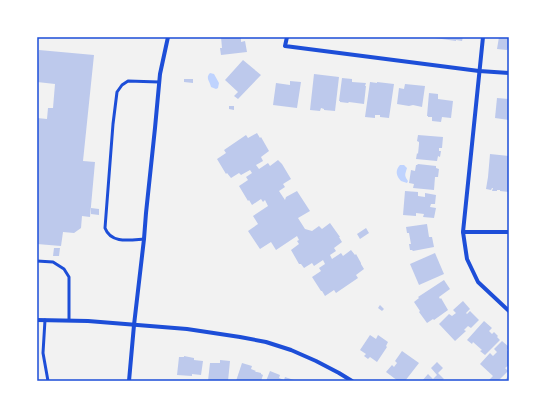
<svg xmlns="http://www.w3.org/2000/svg" width="546" height="418" font-family="Cabin,sans-serif">
<style>
.water{fill:#bfd3fe}
.building{fill:#bdc9ec}
.lines{fill:none;stroke-linecap:round;stroke-linejoin:round}
.service{stroke:#1d4ed8;stroke-width:3}
.minor{stroke:#1d4ed8;stroke-width:4}
.neatline{fill:none;stroke:#1d4ed8;stroke-width:1.5}
</style>
<rect width="100%" height="100%" fill="#f2f2f2"/>
<g class="water">
<path d="M210,73L214,74L219,83L218,88L216,89L211,87C210,81 205,78 210,73Z"/>
<path d="M400,165H404L407,168C405,175 404,175 408,181L407,183L401,181C396,176 395,170 400,165Z"/>
</g>
<g class="building">
<path d="M221,37H241V42L245,41L247,52L221,55L220,48H222Z"/>
<path d="M436,37H463L462,41L456,40V41L435,38Z"/>
<path d="M499,37H509V48H508L507,50L497,49Z"/>
<path d="M39,50L94,55L83,161L95,162L90,217L82,216L81,228L74,233L63,232L61,246L37,244V118L47,119L48,108H53L55,84L37,82Z"/>
<path d="M243,60L261,75L238,99L234,96L238,92L225,80Z"/>
<path d="M314,74L339,77L335,111L324,110V109L321,108L320,111L310,110Z"/>
<path d="M342,78L352,79V82L366,83L365,86H366L364,104L349,102L348,103L340,102V101H339Z"/>
<path d="M184,79H193V83L184,82Z"/>
<path d="M290,81L301,82L297,108L273,105L276,83L290,85Z"/>
<path d="M370,82L377,83V82L394,84L389,118L380,117V115H375V118L365,117Z"/>
<path d="M405,84L425,86L422,107L413,105L409,106L397,104L399,88L404,89Z"/>
<path d="M429,93L438,94V99L453,101L451,118L442,117L441,122L432,121V117H428V116H427Z"/>
<path d="M497,98L509,99V120L495,118Z"/>
<path d="M229,106H234V110L229,109Z"/>
<path d="M257,133L260,138L261,137L269,151L261,157L263,161L256,165L259,169L268,163L270,166L278,160L282,164L291,179L283,184L285,187L279,191L285,200L286,197L297,191L310,211L298,218L305,229L312,231L319,226L322,229L330,223L340,237H339L342,242L334,248L336,251L330,255L332,259L341,253L343,256L351,250L355,255L356,254L361,263V264L364,269L356,275L358,278L336,293L334,290L325,296L322,291H321L312,277L321,271L319,268L325,264L323,260L314,266L312,263L304,268L301,264H299L291,250L299,244L297,241L299,240L297,236L276,250L271,242L260,249L248,231L258,224L253,216L268,206L265,200L263,202L261,199L252,205L249,200L248,201L239,186L248,180L246,177L252,173L250,170L241,175L239,173L231,178L227,173L226,174L217,159L226,153L224,150L246,135L248,138Z"/>
<path d="M418,135L443,137L442,148H439V151H441L440,157L438,156L437,161L416,159L417,153L418,154L419,144V142L417,141Z"/>
<path d="M490,154L509,156V192L500,191V190H497V191H492L493,188H492L491,190L486,189L488,177Z"/>
<path d="M418,164L436,166V168L439,169L438,177H435L434,190L413,188L414,184L409,183L411,170L415,171L416,165H417Z"/>
<path d="M405,191L418,192V196L425,197V193L436,195L435,204H431L430,207L436,208L434,218L423,217L424,214L416,213V216L403,215Z"/>
<path d="M91,208L99,209V215L91,214Z"/>
<path d="M427,224L429,237H432L434,247L413,251L412,250H410L409,244H411L409,233H407L406,227Z"/>
<path d="M366,228L369,233L360,239L357,234Z"/>
<path d="M54,248H60L59,256H53Z"/>
<path d="M435,253L444,274L419,285L410,264Z"/>
<path d="M444,280L450,289L439,297L440,299L441,298L448,310L434,320L433,319L427,323L419,312L420,311L414,302L419,298L418,297Z"/>
<path d="M463,301L470,309L466,313L467,314L470,311L479,320L471,328L468,326L464,330L466,331L455,341L439,324L449,314L452,316L456,313L453,310Z"/>
<path d="M380,305L384,309L382,311L378,308Z"/>
<path d="M484,321L492,328L489,331L492,334L494,332L498,336L497,337L500,340L485,355L480,351L482,350L473,342L472,344L467,340Z"/>
<path d="M370,335L376,339L378,335L388,342L386,346L387,347L377,362L370,357L368,359L364,356L366,354L360,350Z"/>
<path d="M502,341L509,347L507,350L509,352V365L505,368L508,371L498,381L497,380L496,381H488L493,376L480,364L490,353L493,356L497,352L494,349Z"/>
<path d="M402,351L419,363L405,381H398L386,372L392,365L394,367L397,363L395,361Z"/>
<path d="M184,356L194,358V360L203,361L201,375L192,374V376L177,375L179,357H184Z"/>
<path d="M220,360L230,361L228,381H208L210,363H220Z"/>
<path d="M437,362L443,368L438,373L444,379L441,381H422L428,374L433,379L437,375L431,368Z"/>
<path d="M242,363L252,366L251,369L256,371L255,372H257L261,373V374L263,375L261,381H236Z"/>
<path d="M270,371L280,375L279,378L284,380L285,377L294,380L293,381H266Z"/>
<path d="M509,375V381H506L505,380Z"/>
</g>
<g class="lines">
<g class="service">
<path d="M144,239C130,240 111,244 105,228L113,124L117,92L122,85L128,81L159,82"/>
<path d="M37,261L53,262L64,269L69,277V320"/>
<path d="M45,320L43,353L48,381"/>
</g>
<g class="minor">
<path d="M287,37L285,46L479,71L509,73"/>
<path d="M483,37L463,232L467,259L478,282L509,311"/>
<path d="M463,232H509"/>
<path d="M37,320L88,321L187,329L240,337L266,342L291,350L316,361L339,373L352,381"/>
<path d="M129,381L134,325L144,239L146,213L155,128L160,74L168,37"/>
</g>
</g>
<rect width="546" height="418" fill="none" stroke="#ffffff" stroke-width="76"/>
<rect x="38" y="38" width="470" height="342" class="neatline"/>
</svg>
